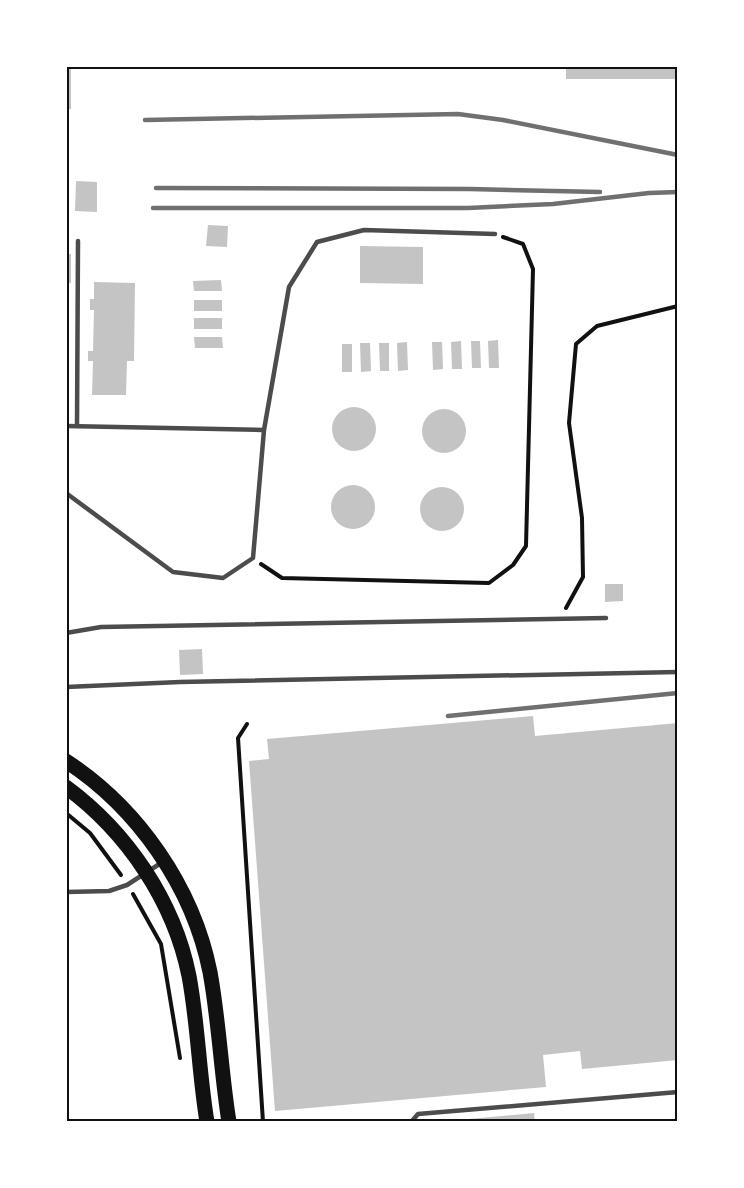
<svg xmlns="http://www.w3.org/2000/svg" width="744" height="1188" font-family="Barlow,sans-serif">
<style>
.building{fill:#c4c4c4}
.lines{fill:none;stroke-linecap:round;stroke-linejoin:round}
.path{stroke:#111;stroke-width:4}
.service{stroke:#4c4c4c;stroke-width:4.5}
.primary{stroke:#111;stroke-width:15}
.rail{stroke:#707070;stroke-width:4.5}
.neatline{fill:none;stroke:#111;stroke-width:2}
</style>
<rect width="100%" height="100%" fill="#fff"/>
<g class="building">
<rect x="66" y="66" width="5" height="43"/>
<rect x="566" y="66" width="112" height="13"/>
<path d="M76,181L97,182V212L75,211Z"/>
<path d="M208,225L228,226L227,247L206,246Z"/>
<path d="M360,246L423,247V284L360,283Z"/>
<rect x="66" y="254" width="5" height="29"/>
<path d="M221,280L222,291H194L193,281Z"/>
<path d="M94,282L135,283L134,361H127L126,395H92L93,361H88V351H93L94,310H90V299H94Z"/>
<rect x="194" y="300" width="28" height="11"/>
<rect x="194" y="318" width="28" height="11"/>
<path d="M194,337H222L223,348H195Z"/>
<path d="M498,340L499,368H489L488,341Z"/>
<path d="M461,341L462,369H452L451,342Z"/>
<path d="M471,341H480L481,368H472Z"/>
<path d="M407,342L408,370L398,371L397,343Z"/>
<path d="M432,342H442L443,369L433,370Z"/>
<path d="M360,343H370L371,371L361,372Z"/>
<path d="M379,343H389V371H380Z"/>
<rect x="342" y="344" width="10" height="28"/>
<circle cx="354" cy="429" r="22"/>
<circle cx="444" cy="431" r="22"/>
<circle cx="353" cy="507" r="22"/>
<circle cx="442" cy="509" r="22"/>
<path d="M605,584H623V601L605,602Z"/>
<path d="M202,649L203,674L180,675L179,650Z"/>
<path d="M533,716L535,736L678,723V1060L582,1069L580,1051L543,1055L546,1087L275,1111L249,761L269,759L267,739Z"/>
<path d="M534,1113L535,1122H459L458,1120Z"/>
</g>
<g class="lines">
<g class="path">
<path d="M261,564L282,578L489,583L513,565L526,546L533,269L523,244L503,237"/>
<path d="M566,608L583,577L582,518L569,423L576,344L597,326L678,306"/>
<path d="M247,724L238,738L263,1122"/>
<path d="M66,813L90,833L121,875"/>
<path d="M133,894L161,944L180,1058"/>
</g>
<g class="service">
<path d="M66,426L264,430"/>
<path d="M77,426L78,241"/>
<path d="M66,493L173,572L223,578L253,558L264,430L289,287L317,242L364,230L495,234"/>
<path d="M66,633L101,627L606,618"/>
<path d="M66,687L180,682L678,672"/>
<path d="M66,892L109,891L127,885L161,863"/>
<path d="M411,1122L418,1114L678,1092"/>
</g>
<g class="primary">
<path d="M66,761C138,808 193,887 210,972C219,1021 221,1072 229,1122"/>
<path d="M66,787C127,832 174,901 189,976C198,1024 199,1074 207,1122"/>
</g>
<g class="rail">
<path d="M145,120L458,114L503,120L678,155"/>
<path d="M156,188L470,189L600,192"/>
<path d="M153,208H468L553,204L649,193L678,192"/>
<path d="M448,716L678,693"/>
</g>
</g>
<rect width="744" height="1188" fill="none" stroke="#ffffff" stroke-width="135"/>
<rect x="68" y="68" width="608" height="1052" class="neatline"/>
</svg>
